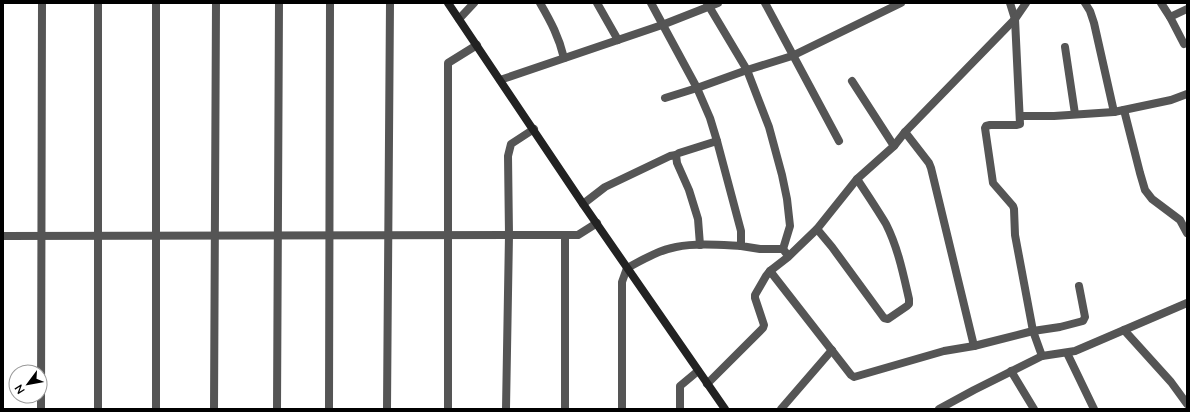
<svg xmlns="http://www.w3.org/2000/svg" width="1190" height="412" font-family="Lato,sans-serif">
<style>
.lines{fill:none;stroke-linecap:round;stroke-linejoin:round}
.street{stroke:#555;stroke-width:8}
.secondary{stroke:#222;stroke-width:8}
</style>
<rect width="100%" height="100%" fill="#fff"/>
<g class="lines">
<g class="street">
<path d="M540,3C551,22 559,37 564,58"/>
<path d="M597,3L618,40"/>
<path d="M651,3L697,88L710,118L717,141L741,231V246L760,249H783"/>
<path d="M707,3L747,70L769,127L782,175L787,199L790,226L783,249L786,253"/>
<path d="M765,3L839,141"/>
<path d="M1010,3L1015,19L1020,124L1016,125H990L986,126L985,128L993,183L1013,206L1014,209L1015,235L1033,331L1042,356"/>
<path d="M1085,3L1090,11L1094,23L1114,112"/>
<path d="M1161,3L1170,17L1184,44"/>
<path d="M1170,17L1187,9"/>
<path d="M459,19L474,3"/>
<path d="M1065,47L1075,114"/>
<path d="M500,80L662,25L718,3"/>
<path d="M852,81L894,146"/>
<path d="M665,98L697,88L747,70L792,56L901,3"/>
<path d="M1124,110L1140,173L1145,190L1152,199L1180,220L1187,233"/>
<path d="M1020,116H1054L1114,112L1171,100L1187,94"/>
<path d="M905,132L929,163L931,168L974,346"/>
<path d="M583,204L605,187L670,156L676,155"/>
<path d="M817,229L832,247L884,318L888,319L907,306L909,304V299C903,273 898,248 886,224C877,209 867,194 857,179"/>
<path d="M565,235V409"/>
<path d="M3,236L578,235L597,223"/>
<path d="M700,245L698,219L689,190L677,163L676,155L679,153L717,141"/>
<path d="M770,271L851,375L854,377L944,351L974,346L1033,331L1060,327L1083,321L1085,317L1079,286"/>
<path d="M1124,330L1171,382L1187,404"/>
<path d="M1067,353L1094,409"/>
<path d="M1011,371L1034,409"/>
<path d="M707,384L763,328L764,325L755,298V295L766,276L770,271L788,257L817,229L857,179L894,146L905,132L1015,19L1026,3"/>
<path d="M41,409L42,3"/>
<path d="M98,409V3"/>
<path d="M156,409V3"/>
<path d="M214,409L216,3"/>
<path d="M277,409L279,3"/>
<path d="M329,409L330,3"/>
<path d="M387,409L390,3"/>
<path d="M448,409V63L477,45"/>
<path d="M506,409L509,235L508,156L511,144L534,129"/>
<path d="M622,409V282L627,268C642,260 659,250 676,247C697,243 720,245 741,246"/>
<path d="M680,409V386L698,371"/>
<path d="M781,409L832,350"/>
<path d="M939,409L974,390L1042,356L1075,351L1187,303"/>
</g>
<path class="secondary" d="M448,3L583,204L725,409"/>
</g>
<rect width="1190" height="412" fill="none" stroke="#000000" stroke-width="8"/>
<g transform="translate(28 384) rotate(238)"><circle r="19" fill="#ffffff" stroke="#999999"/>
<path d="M0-3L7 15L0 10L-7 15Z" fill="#000000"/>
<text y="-6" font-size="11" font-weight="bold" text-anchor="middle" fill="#000000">N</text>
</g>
</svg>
